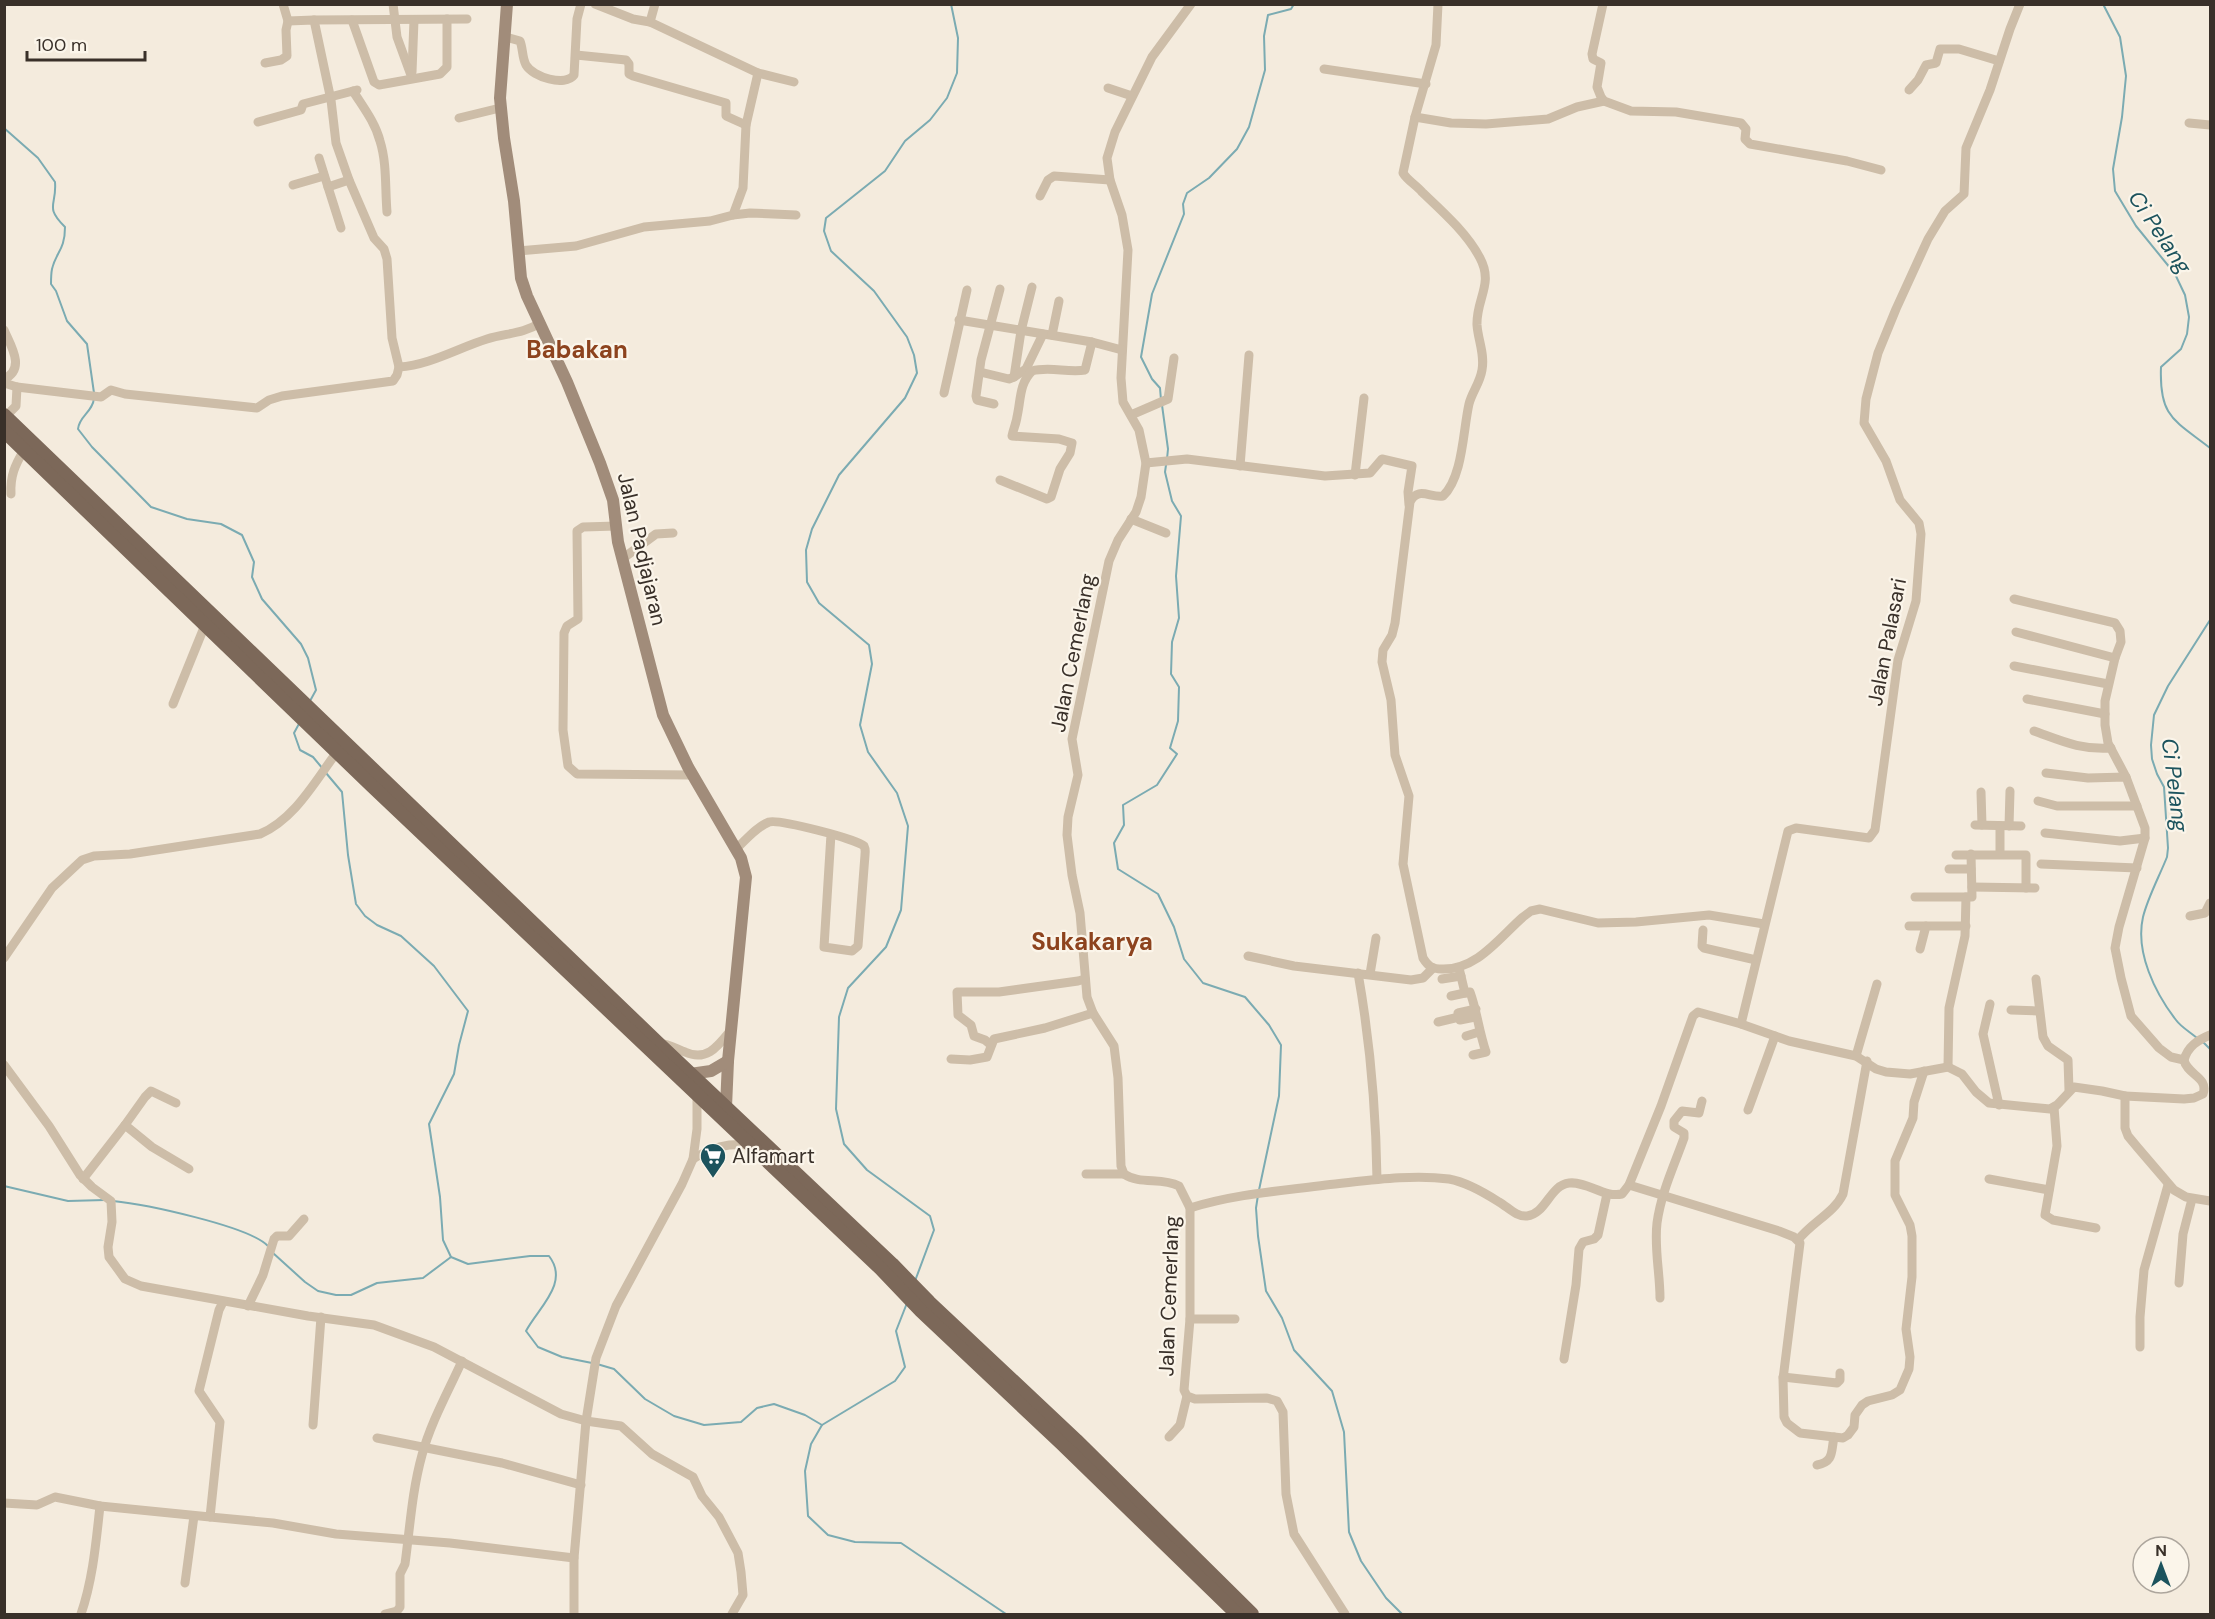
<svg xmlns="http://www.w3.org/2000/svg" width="2215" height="1619" font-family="'DM Sans',sans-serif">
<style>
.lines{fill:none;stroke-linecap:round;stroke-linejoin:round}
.stream{stroke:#7babb2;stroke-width:2}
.street{stroke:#cdbda8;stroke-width:9}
.secondary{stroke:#a18c7a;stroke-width:12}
.primary{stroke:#7c6859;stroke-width:14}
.labels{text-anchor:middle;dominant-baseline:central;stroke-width:4.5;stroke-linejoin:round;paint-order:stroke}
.street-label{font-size:21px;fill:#393029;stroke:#fbf5ea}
.poi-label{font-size:21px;fill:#393029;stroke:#fbf5ea;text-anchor:start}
.water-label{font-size:22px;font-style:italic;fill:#1c535d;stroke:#fbf5ea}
.quarter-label{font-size:24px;font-weight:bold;fill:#8d431e;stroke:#fbf5ea}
</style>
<rect width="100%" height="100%" fill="#f4ebdd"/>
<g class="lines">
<g class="stream">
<path d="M2103,4L2120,37L2126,76L2122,117L2113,169L2115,191L2136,226L2175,274L2185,295L2189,317L2187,334L2181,349L2161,367C2159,417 2174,420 2210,448"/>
<path d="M4,128L38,158L55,182C57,206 44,206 65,227C65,250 56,252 52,269C51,274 51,280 51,284L56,291L67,321L87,344L94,393"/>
<path d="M94,398C93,412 79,416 78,429L92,447L151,507L187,519L221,524L242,535L254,562L252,577L262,599L301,644L308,658L316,690L310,701"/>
<path d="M1161,400L1160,388L1152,379L1141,357L1152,294L1184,214L1183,204L1187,193L1209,178L1237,149L1249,127L1265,70L1264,36L1268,15L1291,9L1294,4"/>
<path d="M1162,405L1168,449L1167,459"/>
<path d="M1166,465L1165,472L1172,501L1181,516L1176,576L1179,618L1172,642L1171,674L1179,687L1178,721L1170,748L1177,754L1157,785L1123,805L1124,825L1114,843L1118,869L1158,894L1174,927L1184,959L1203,983L1245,997L1269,1025L1281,1045L1279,1096L1259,1190"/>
<path d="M300,722L294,733L300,750L313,757L323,769"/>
<path d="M326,773L342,792L348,855L356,904L365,916L377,925L401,936L434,966L468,1011L459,1045L454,1074L429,1124L440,1197L443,1240L451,1257L468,1264L530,1256H549C570,1283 538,1308 526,1331L538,1347L562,1357L592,1363"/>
<path d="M2197,1038C2190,1032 2181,1027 2176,1020C2155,993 2135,952 2143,917C2148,897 2159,877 2167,857L2168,848L2164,787L2157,774L2152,759L2151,745L2154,715L2168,686L2210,620"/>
<path d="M2202,1041L2210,1049"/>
<path d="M4,1186L68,1201L105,1200"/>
<path d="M1258,1195L1256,1208L1258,1236L1266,1291L1282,1318L1294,1350L1332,1391L1344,1432L1349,1532L1361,1561L1386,1598L1402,1614"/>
<path d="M113,1201C144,1204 249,1226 268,1246"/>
<path d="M273,1253L305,1282L318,1291L336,1295H351L377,1283L423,1278L451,1257"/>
<path d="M915,1281L934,1230L930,1216L867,1170L844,1144L836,1109L839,1017L848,988L886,947L901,910L908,826L897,793L868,752L860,725L872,664L869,645L819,603L807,582L806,550L812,529L839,475L905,398L917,373L914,355L907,337L874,291L831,251L824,231L826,218L885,171L905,141L930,120L947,98L957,73L958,38L951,4"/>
<path d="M907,1303L896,1331L905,1367L895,1381L822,1425L811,1444L805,1471L808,1516L828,1535L855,1542L901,1543L1006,1614"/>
<path d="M597,1364L614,1369L645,1399L674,1416L704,1425L741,1422L757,1408L774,1404L805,1415L822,1425"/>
</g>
<g class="street">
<path d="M283,4L288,21L314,20L331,100L336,143L349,180L374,238L384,249L387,259L392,338L399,367"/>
<path d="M393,4L397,37L412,78"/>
<path d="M595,4L633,19L650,22"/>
<path d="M655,4L650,22L758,73L794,82"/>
<path d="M1191,4L1152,57L1115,132L1107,158L1110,180L1122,215L1128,250L1121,378L1123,402L1139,430L1146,463L1141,497L1136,512L1118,540L1109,561L1072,739L1078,775L1068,817L1067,835L1072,875L1080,913L1087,997L1093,1013L1114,1046L1118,1078L1121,1166L1124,1174C1140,1185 1161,1177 1179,1186L1190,1208V1319L1184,1390L1187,1396L1195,1399L1267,1398L1277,1401L1283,1412L1286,1494L1294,1534L1345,1614"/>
<path d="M1438,4L1436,45L1415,117L1403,173C1407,180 1416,185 1422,192C1442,211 1467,233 1480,258C1494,284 1476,299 1477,325C1478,340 1485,354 1482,370C1480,383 1472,392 1469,404C1463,430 1463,477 1443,496C1430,498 1418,486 1410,502L1395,623L1392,635L1383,650L1382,662L1391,700L1395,755L1409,796L1403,864L1423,958C1428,966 1432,969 1442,969C1477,970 1499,938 1523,917L1531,911L1540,909L1598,923L1636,922L1709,915L1764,924"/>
<path d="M1603,4L1592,54L1593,59L1601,63L1597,87L1601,97L1604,101L1631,111L1676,112L1741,123L1746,129L1745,139L1750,144L1847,161L1881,170"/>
<path d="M314,20L467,19"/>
<path d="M352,20L374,82L379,85L440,74L447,67V19"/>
<path d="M506,37L520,41C523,48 522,58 526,65C533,77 565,87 574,75L577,19L581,4"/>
<path d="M576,55L626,60L629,64V74L633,76L726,103V116L746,125"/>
<path d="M265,63L281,60L287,56L286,30L288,21"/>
<path d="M1324,69L1426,84"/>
<path d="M412,72L414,20"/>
<path d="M1108,88L1132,96"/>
<path d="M1909,90L1918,80L1926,65L1936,63L1940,49H1959L1999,61"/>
<path d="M353,91C363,107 375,122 380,141C387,163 385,189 387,212"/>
<path d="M1415,117L1451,123L1486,124L1548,119L1577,107L1604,101"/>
<path d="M459,118L500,108"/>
<path d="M258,122L301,110L303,104L357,90"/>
<path d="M2189,123L2210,125"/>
<path d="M319,158L328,187L349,180"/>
<path d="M293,185L324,176"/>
<path d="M328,187L341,228"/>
<path d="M1040,196L1048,180L1054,176L1110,180"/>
<path d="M733,215L750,213L796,215"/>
<path d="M518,251L576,246L644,227L710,221L733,215L743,188L746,125L758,73"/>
<path d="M959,320L1092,342L1122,350"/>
<path d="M4,330C11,346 26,369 4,379"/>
<path d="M1052,335L1059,301"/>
<path d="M980,372L1009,379L1014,377L1021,331L1032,287"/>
<path d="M1014,377L1026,369L1043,334"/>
<path d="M4,383L17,387L101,397L111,390L125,394L257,408L269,400L282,396L393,381L397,375L399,367C430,365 458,348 487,339C506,333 523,334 540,323"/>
<path d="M944,393L967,290"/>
<path d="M994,404L977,400L976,396L981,360L1000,289"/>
<path d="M1131,415L1168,399L1174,358"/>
<path d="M6,416L16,406L17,387"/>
<path d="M1146,463L1187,459L1325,476L1370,473L1382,459L1412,466L1408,492L1409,505"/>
<path d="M1240,466L1249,355"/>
<path d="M1355,475L1364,398"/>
<path d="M1000,480L1047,499L1051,497L1060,469L1070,453L1072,443L1059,439L1012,436C1013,430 1016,424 1017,417C1021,400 1019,384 1032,371C1049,366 1068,373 1085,370L1092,342"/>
<path d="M11,494C10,476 15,465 24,450"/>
<path d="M1131,519L1166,533"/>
<path d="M617,526L583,527L577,531L578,619L567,626L564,633L563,730L568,766L577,774L693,775"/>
<path d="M622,559L656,534L673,533"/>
<path d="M2014,599L2115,623L2120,631L2121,642L2115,658L2105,701V725L2108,743L2126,777"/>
<path d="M2016,632L2115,658"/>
<path d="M2014,666L2108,684"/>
<path d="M2027,699L2105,714"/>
<path d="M173,704L205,625"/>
<path d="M2034,731C2062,741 2080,750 2111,748"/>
<path d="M2046,773L2088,778L2126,777L2145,828V838L2119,927L2115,948L2121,978L2131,1016L2159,1048L2171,1057L2184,1060"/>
<path d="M1981,792L1982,825"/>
<path d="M2038,801L2057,806H2137"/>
<path d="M1975,825L2021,826"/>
<path d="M2009,826L2010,791"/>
<path d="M2045,833L2120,841L2145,838"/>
<path d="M736,849C746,840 756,827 769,822C779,819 857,839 864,846C866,850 865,852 865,855L858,946L852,951L824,947L831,834"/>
<path d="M2000,854V826"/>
<path d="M1956,855H2026V888"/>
<path d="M2041,864L2137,868"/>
<path d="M1949,869H1971"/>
<path d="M1972,887L2035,888"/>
<path d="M1915,897H1966"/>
<path d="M2190,916L2205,913L2210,903"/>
<path d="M1909,926H1966"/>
<path d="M1703,930L1702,946L1704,948L1756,960"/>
<path d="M1920,949L1926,926"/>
<path d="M1248,956L1294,966L1411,980L1423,978L1433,968"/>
<path d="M4,958L52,888L82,860L94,856L130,854L260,834C295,819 315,781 337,752"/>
<path d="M1459,968L1465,993L1470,992C1477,1011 1479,1032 1486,1052L1473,1055"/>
<path d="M1358,973C1370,1041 1376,1110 1377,1179"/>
<path d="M1370,974L1376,938"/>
<path d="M1442,979L1461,976"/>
<path d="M2036,979L2043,1037L2048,1046L2068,1060L2069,1090"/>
<path d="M1451,996L1465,993"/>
<path d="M1990,1004L1983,1034L1999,1105"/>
<path d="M2011,1010L2039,1011"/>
<path d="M1475,1017L1460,1020L1458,1013L1476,1009"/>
<path d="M1438,1022L1459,1017"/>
<path d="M1741,1024L1788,831L1796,828L1869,838L1875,830L1898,660L1916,601L1921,534L1919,523L1900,500L1886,461L1864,423L1866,399L1878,353L1896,309L1928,239L1945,211L1964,194L1966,148L1990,90L2010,29L2020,4"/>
<path d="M2210,1035C2198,1040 2188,1046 2184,1060C2187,1075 2209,1077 2203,1094L2194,1098L2184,1099L2125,1096V1128L2128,1136L2138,1148L2174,1190L2186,1197L2210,1201"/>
<path d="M1466,1036L1479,1032"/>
<path d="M658,1043C669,1044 675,1048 685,1052C707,1062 718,1046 731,1030"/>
<path d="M991,1045L985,1040L974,1036L971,1025L958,1015L957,992H999L1078,981L1085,979"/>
<path d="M1856,1056L1877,984"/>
<path d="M951,1059L970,1060L987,1057L994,1039L1045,1028L1093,1013"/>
<path d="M4,1065L49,1126L80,1175L92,1187L111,1201L112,1222L108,1247L109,1257L125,1279L141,1286L308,1316L374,1325L434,1347L561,1414L586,1421L621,1426L652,1454L693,1477L702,1496L719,1517L738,1553L741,1572L743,1595L732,1614"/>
<path d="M1948,1067L1949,1008L1965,936L1966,897H1972L1971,854"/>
<path d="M2054,1107L2057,1146L2045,1215L2053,1220L2096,1228"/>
<path d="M1748,1110L1775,1036"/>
<path d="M125,1125L145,1097L151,1091L176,1103"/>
<path d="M693,1159C712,1147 727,1143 750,1145"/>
<path d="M1086,1174H1124"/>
<path d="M83,1179L125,1125L152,1147L189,1169"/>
<path d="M1989,1179L2049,1190"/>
<path d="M1629,1185L1779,1231L1794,1237L1800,1243L1783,1379L1784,1417L1787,1423L1800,1433L1834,1437C1831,1452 1834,1462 1817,1465"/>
<path d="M1190,1208C1235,1194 1280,1191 1326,1185C1366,1181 1409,1174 1449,1179C1466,1182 1485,1193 1499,1202C1508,1207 1516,1217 1527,1216C1546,1214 1550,1185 1569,1183C1587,1181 1604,1198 1622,1194L1629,1185L1661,1106L1693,1016L1698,1012L1741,1024L1789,1041L1856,1056L1876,1069L1886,1072L1910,1074L1948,1067L1962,1074L1976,1092L1989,1103L2050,1109L2057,1105L2074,1087L2102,1091L2125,1096"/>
<path d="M1798,1240C1812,1222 1834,1213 1843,1194L1867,1061"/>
<path d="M2179,1283L2183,1234L2192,1199"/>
<path d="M1660,1298C1660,1273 1654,1248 1657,1223C1661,1193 1674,1166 1684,1138V1133L1674,1127V1121L1682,1111L1699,1113L1702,1101"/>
<path d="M248,1306L263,1275L274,1239L277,1236H289L304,1219"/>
<path d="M1190,1319H1235"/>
<path d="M2140,1347V1317L2144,1270L2168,1185"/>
<path d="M1564,1359L1576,1285L1579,1249L1583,1242L1594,1239L1598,1235L1607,1194"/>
<path d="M1783,1377L1837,1383L1840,1380V1373"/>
<path d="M313,1425L321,1317"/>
<path d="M1169,1437L1180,1425L1187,1396"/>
<path d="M1834,1437L1843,1438L1848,1435L1854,1427L1855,1415L1862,1405L1868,1401L1892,1395L1900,1390L1909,1369L1910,1357L1906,1329L1912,1277V1236L1910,1225L1895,1195V1161L1913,1118L1914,1102L1924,1071"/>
<path d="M377,1438L502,1463L581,1485"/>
<path d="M4,1503L37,1505L55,1497L100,1506"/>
<path d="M210,1517L273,1523L336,1534L450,1543L574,1558"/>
<path d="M185,1583L194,1516"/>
<path d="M81,1614C93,1579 96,1542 100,1506L210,1517L220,1422L199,1391L219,1310L223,1302"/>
<path d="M385,1614L397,1611L400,1607V1574L405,1564C410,1527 412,1491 422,1455C431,1422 448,1392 462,1361"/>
<path d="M574,1614V1558L586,1421L596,1358L616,1306L682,1184L693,1159L697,1129V1096"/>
</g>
<g class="secondary">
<path d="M507,4L500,98L504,138L514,201L521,278L527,296L567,382L600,463L613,500L618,542L663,715L688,767L741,858L746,877L728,1061L726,1107"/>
<path d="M690,1074L711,1071L728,1061"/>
</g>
<g class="primary">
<path d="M4,415L658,1043L892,1264L929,1302L1076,1440L1252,1614"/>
<path d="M4,431L372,786L880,1268L921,1311L1061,1443L1237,1614"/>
</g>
</g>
<defs>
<g id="supermarket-pin" transform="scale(1.35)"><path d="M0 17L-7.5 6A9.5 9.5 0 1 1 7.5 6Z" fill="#1c535d" stroke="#fbf5ea"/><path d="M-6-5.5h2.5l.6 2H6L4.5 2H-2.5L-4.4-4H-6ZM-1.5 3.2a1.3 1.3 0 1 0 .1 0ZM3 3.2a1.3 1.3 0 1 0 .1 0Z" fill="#fff"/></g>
</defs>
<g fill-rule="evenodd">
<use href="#supermarket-pin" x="713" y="1156"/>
</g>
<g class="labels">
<g class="street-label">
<text transform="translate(642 549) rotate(77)">Jalan Padjajaran</text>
<text transform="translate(1887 642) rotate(-79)">Jalan Palasari</text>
<text transform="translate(1073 653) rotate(-79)">Jalan Cemerlang</text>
<text transform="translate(1169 1296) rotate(-88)">Jalan Cemerlang</text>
</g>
<g class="poi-label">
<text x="732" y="1156">Alfamart</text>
</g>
<g class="water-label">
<text transform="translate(2160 232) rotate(56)">Ci Pelang</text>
<text transform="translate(2175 785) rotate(83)">Ci Pelang</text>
</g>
<g class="quarter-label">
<text x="577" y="349">Babakan</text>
<text x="1092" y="941">Sukakarya</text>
</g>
</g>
<rect width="2215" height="1619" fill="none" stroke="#393029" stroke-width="12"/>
<g transform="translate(2161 1565)"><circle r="28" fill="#fbf5ea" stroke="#ada69d" stroke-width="1.5"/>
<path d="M0-4.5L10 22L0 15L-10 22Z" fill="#1c535d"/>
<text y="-9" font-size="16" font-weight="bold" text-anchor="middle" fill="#393029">N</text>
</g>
<path d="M27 51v9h118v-9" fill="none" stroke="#393029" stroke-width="3"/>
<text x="36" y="51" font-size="18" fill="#393029" stroke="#fbf5ea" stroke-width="4.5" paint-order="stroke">100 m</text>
</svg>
